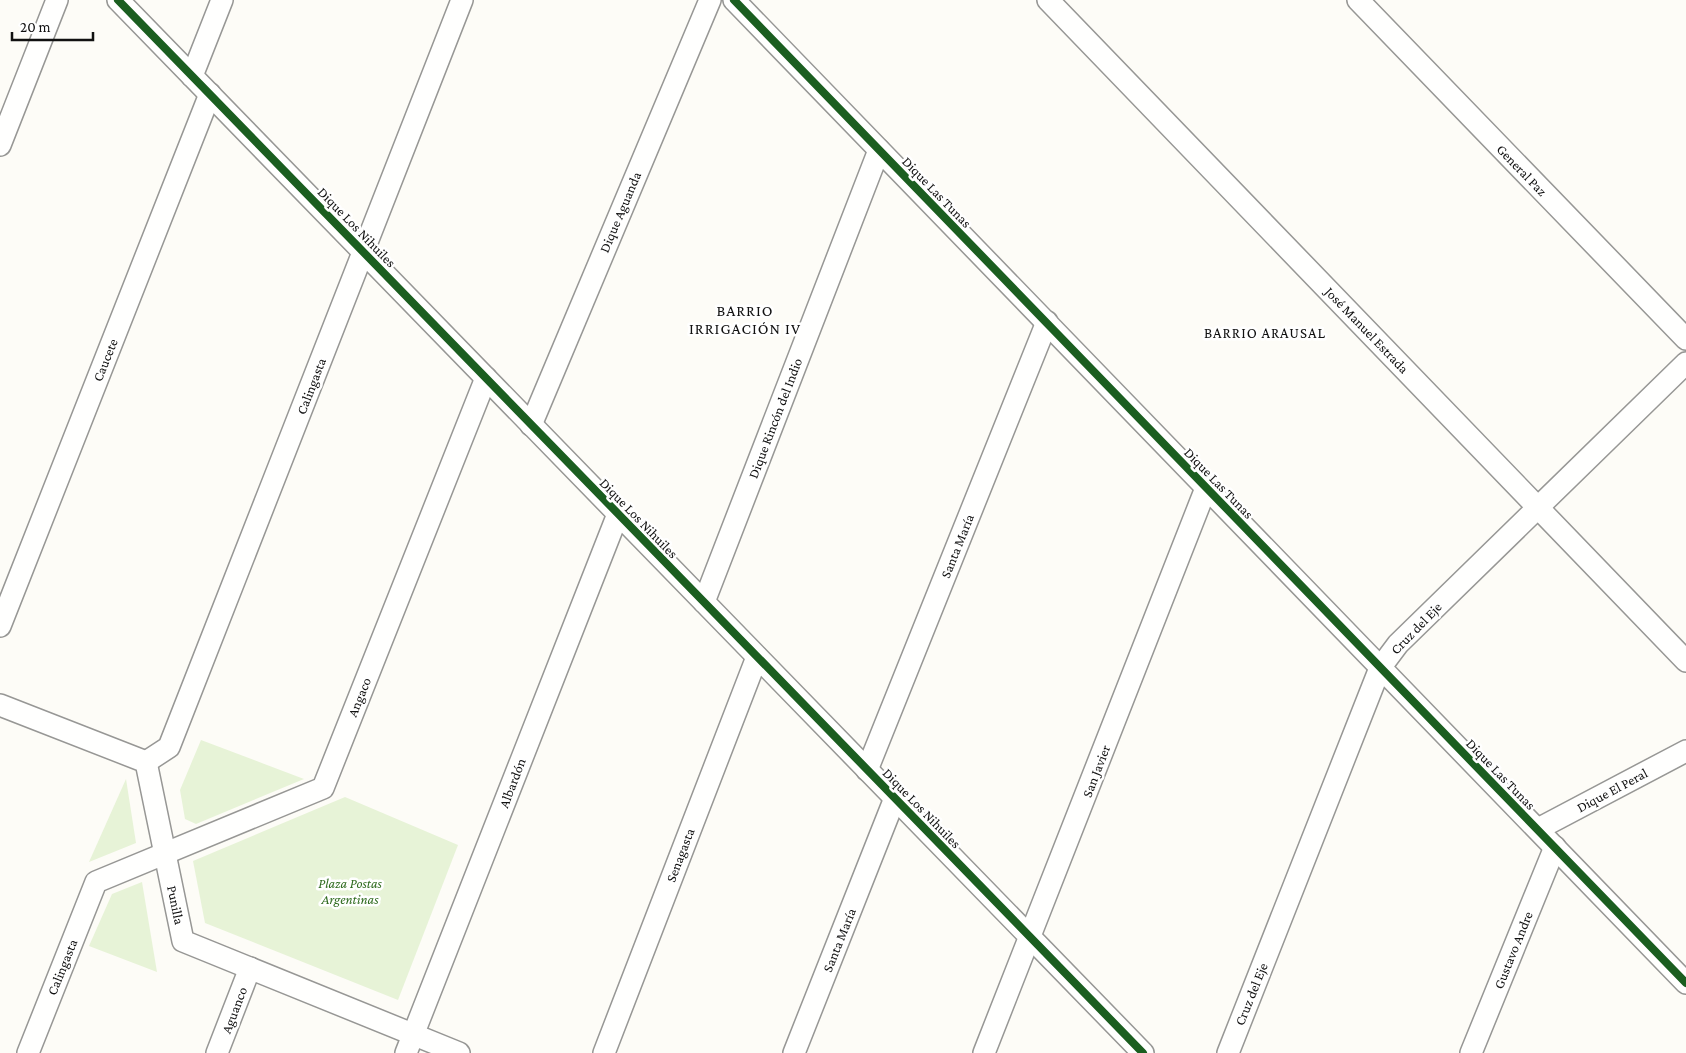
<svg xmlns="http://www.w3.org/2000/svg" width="1686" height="1053" font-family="'Crimson Pro',serif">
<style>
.green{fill:#e7f3d7}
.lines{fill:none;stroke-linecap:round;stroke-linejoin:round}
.street-casing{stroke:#979795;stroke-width:24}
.street{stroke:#fffffe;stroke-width:21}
.cycleway-casing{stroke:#fff;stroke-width:11}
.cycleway{stroke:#1b5e20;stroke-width:8}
.labels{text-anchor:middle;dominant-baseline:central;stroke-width:5;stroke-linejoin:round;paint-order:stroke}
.street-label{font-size:14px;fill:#111;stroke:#fff}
.park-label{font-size:14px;font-style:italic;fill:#2f6b1f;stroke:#fff}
.neighbourhood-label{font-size:15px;letter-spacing:1px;fill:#111;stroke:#fff}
.quarter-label{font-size:16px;letter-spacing:1px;fill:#111;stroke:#fff}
</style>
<rect width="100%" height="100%" fill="#fdfcf7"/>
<g class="green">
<path d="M201,740L304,779L196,824L185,819L180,790Z"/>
<path d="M126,779L136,843L89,862Z"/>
<path d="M345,797L458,845L398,1000L205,923L193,861Z"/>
<path d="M142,882L157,972L89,946L112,894Z"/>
</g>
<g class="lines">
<g class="street-casing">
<g id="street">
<path d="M118,0L1143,1053"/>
<path d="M734,0L1686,983"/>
<path d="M1048,0L1686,661"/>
<path d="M1358,0L1686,339"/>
<path d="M192,76L222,0"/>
<path d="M0,145L57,0"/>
<path d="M531,425L710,0"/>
<path d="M704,602L879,150"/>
<path d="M0,626L210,94"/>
<path d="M0,705L146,762L183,941L459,1053"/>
<path d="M146,762L169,747L462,0"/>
<path d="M867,770L1047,322"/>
<path d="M1538,829L1686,751"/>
<path d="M28,1053L96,882L323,788L486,378"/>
<path d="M217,1053L250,968"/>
<path d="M406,1053L618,514"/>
<path d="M604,1053L757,657"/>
<path d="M794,1053L895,798"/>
<path d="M984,1053L1206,488"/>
<path d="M1228,1053L1380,668L1398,644L1686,363"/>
<path d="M1471,1053L1555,847"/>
</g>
</g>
<use href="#street" class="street"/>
<g class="cycleway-casing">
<g id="cycleway">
<path d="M118,0L1143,1053"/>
<path d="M734,0L1686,983"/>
</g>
</g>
<use href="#cycleway" class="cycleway"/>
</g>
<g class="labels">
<g class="street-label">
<text transform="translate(1522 170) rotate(46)">General Paz</text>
<text transform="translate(937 192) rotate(46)">Dique Las Tunas</text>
<text transform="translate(620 212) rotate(-67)">Dique Aguanda</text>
<text transform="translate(357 227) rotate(46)">Dique Los Nihuiles</text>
<text transform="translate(1367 330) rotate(46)">José Manuel Estrada</text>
<text transform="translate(105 360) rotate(-68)">Caucete</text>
<text transform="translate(311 386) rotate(-69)">Calingasta</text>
<text transform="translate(775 418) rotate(-69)">Dique Rincón del Indio</text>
<text transform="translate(1219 483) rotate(46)">Dique Las Tunas</text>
<text transform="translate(639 518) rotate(46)">Dique Los Nihuiles</text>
<text transform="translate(957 546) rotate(-68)">Santa María</text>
<text transform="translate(1416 628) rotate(-46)">Cruz del Eje</text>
<text transform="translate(359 697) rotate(-68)">Angaco</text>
<text transform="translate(1096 771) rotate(-69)">San Javier</text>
<text transform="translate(1501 774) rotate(46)">Dique Las Tunas</text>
<text transform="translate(512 783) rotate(-69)">Albardón</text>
<text transform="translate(1612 790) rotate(-28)">Dique El Peral</text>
<text transform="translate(922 808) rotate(46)">Dique Los Nihuiles</text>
<text transform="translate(680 855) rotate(-69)">Senagasta</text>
<text transform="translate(176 905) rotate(78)">Punilla</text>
<text transform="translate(839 940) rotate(-68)">Santa María</text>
<text transform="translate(1513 950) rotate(-68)">Gustavo Andre</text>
<text transform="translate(62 967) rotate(-68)">Calingasta</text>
<text transform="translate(1251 994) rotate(-68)">Cruz del Eje</text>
<text transform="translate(234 1010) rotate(-69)">Aguanco</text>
</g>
<g class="park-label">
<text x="350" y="883">Plaza Postas<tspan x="350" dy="16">Argentinas</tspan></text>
</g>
<g class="neighbourhood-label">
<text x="1265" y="333">BARRIO ARAUSAL</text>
</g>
<g class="quarter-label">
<text x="745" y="310">BARRIO<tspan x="745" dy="18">IRRIGACIÓN IV</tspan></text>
</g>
</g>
<path d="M12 32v8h81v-8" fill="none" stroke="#111111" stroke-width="2.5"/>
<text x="20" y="32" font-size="15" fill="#111111" stroke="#ffffff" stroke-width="4" paint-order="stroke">20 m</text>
</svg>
